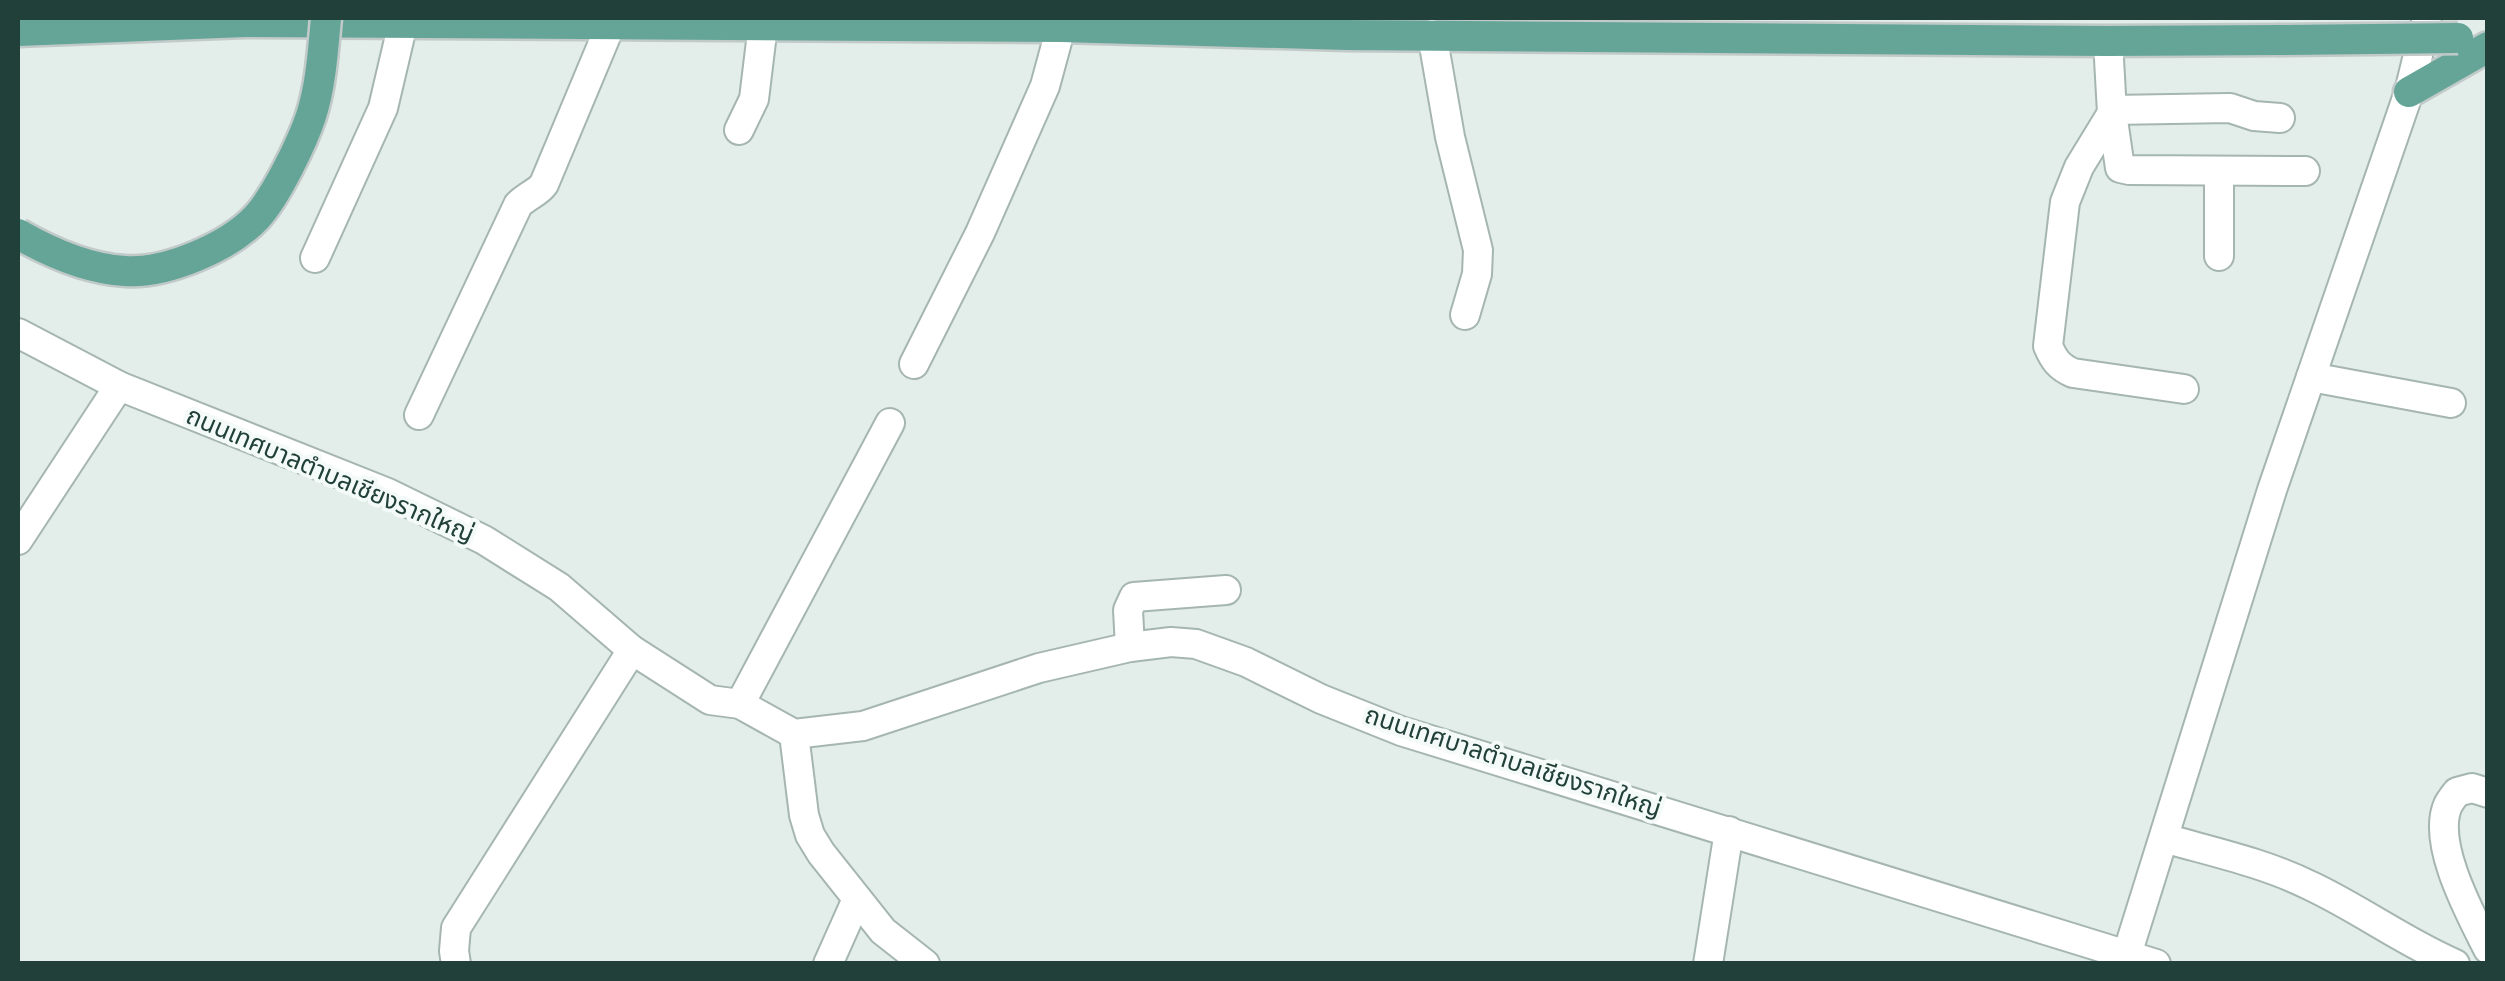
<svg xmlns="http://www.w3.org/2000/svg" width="2505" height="981" font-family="'Fira Sans Condensed','Noto Sans Thai',sans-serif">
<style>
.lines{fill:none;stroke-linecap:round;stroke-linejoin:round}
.minor-casing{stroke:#a5b6b1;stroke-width:32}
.major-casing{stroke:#c1cac8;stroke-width:35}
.minor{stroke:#fff;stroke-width:28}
.major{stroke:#65a598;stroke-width:30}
.major-bridge-casing{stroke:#c1cac8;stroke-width:35;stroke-linecap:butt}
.major-bridge{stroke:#65a598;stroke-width:30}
.labels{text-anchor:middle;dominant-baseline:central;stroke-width:8;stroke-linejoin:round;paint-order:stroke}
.street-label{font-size:25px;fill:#214039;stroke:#f3faf7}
</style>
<rect width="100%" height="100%" fill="#e3ede9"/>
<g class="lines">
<g class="minor-casing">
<g id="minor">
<path d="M1432,34L1450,137L1478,250L1477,274L1465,315"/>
<path d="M2108,41L2112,113L2120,168L2129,170L2305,171"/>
<path d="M2112,110L2230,108L2254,116L2280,118"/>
<path d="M2112,113L2079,167L2065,202L2048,346C2054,360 2059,367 2073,373L2184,389"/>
<path d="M739,130L754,99L763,25"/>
<path d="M2219,171V256"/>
<path d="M315,258L383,108L403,23"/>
<path d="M18,333L119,386L388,493L484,540L559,587L632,650L710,700L740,704L794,734L863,726L1039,668L1130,647L1171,642L1196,644L1246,662L1321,699L1401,731L2156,964"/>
<path d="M914,364L980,233L1045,86L1061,27"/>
<path d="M2311,377L2451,403"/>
<path d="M419,415L518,205C526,196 538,193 544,184L611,24"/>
<path d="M18,540L119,386"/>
<path d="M1130,647L1128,610L1134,597L1226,590"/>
<path d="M740,704L890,423"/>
<path d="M794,734L804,815L810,835L821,853L883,931L925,964"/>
<path d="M2488,793L2472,788L2457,792C2454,796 2450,801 2448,805C2431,843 2471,915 2488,949"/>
<path d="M2164,838C2213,852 2265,863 2311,886C2360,909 2404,942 2455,964"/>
<path d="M456,964L454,951L456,928L632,650"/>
<path d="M828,964L857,899"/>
<path d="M1708,964L1729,831"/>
<path d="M2124,964L2272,490L2409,92L2427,18"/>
</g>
</g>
<g class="major-casing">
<g id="major">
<path d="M18,31L245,22L1061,27L1347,35L2108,41L2278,40"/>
<path d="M2409,92L2488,47"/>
</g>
</g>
<use href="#minor" class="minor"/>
<use href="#major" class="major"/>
<g class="major-bridge-casing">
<g id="major-bridge">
<path d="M2278,40L2458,38"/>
<path d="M18,234C51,253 87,269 125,271C166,274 229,247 257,217C276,196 302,143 311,116C321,85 323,50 326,18"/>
</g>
</g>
<use href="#major-bridge" class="major-bridge"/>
</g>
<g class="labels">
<g class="street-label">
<text transform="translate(330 475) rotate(23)">ถนนเทศบาลตำบลเชียงรากใหญ่</text>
<text transform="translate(1513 762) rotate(18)">ถนนเทศบาลตำบลเชียงรากใหญ่</text>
</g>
</g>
<rect width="2505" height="981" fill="none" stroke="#214039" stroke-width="40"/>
</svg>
